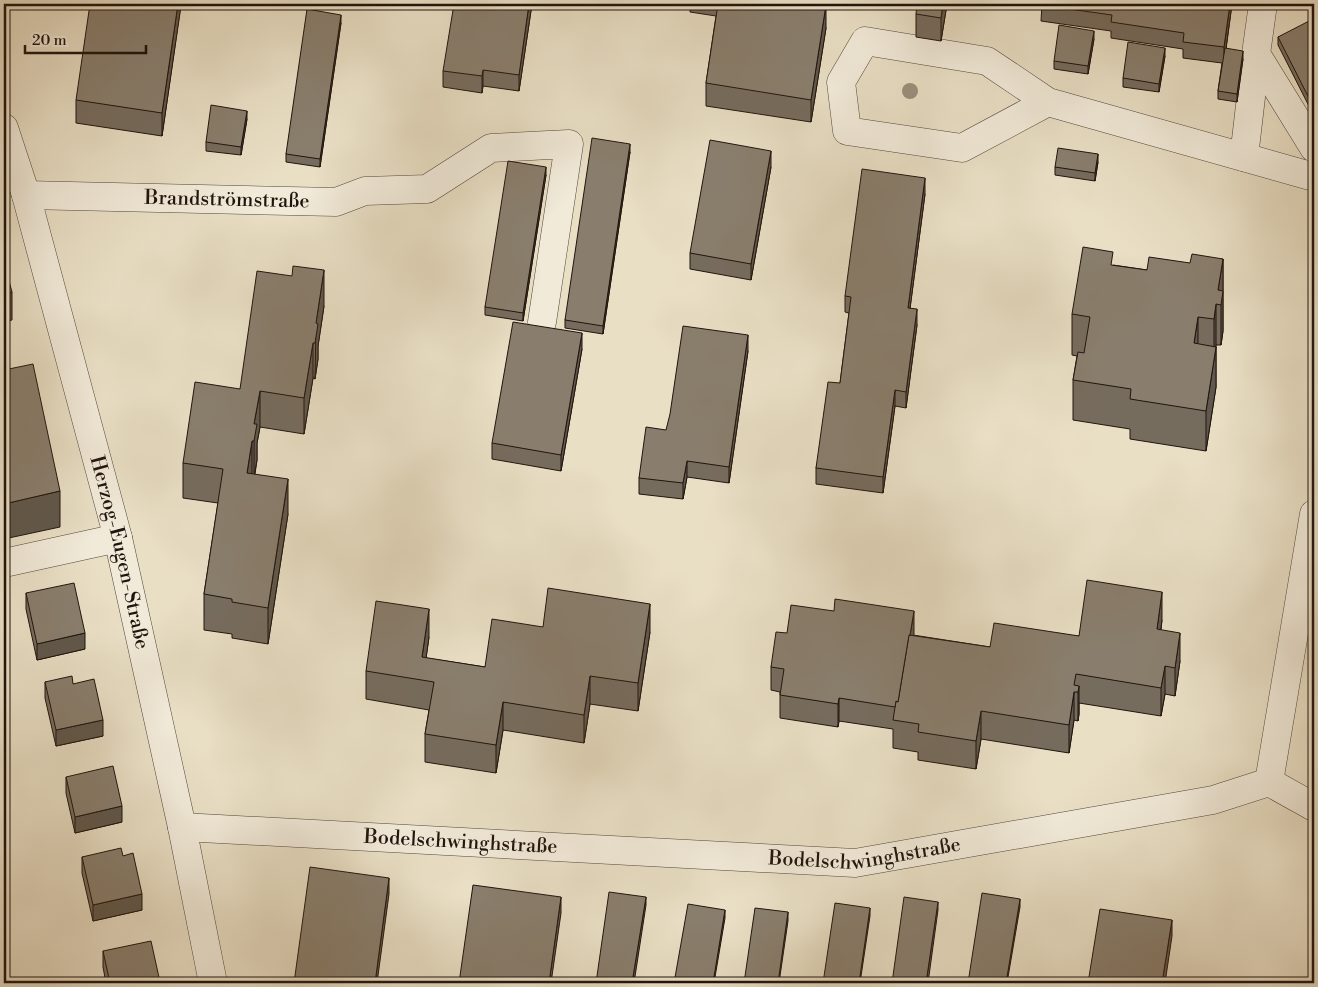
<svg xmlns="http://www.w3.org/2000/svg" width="1318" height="987" font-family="'Libre Bodoni',serif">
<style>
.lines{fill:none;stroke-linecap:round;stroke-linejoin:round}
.minor-casing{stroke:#52473c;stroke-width:29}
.minor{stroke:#f1ead9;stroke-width:28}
.tree{fill:#9a907e}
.wall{fill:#766c5e;stroke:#20140e}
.shaded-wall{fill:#60584c;stroke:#20140e}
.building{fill:#897e6d;stroke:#20140e}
.labels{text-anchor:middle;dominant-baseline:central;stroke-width:5;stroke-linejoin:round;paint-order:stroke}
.street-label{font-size:20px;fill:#20140e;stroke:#f1ead9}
</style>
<rect width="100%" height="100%" fill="#e9dfc5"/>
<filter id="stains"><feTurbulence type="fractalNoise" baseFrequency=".004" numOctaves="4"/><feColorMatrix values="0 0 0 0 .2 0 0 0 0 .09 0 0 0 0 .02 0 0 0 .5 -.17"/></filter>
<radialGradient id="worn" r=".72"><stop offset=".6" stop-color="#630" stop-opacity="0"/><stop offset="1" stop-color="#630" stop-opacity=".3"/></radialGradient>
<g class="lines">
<g class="minor-casing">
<g id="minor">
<path d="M1263,4L1256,54L1314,148"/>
<path d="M1048,102L962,148L847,131L841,82L865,41L987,61L1048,102L1314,177"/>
<path id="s1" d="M4,128L26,195L118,538L182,827L213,983"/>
<path d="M1244,157L1256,54"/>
<path id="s2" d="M26,195L336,202L365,191L427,189L491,148L569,144L542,322"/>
<path d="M4,563L118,538"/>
<path d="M1269,782L1314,807"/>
<path id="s3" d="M182,827L855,863L1213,800L1269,782L1314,514"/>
</g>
</g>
<use href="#minor" class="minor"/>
</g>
<circle class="tree" cx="910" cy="91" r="8"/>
<g class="wall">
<path d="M181,4L162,136L76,123V100Z"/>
<path d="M334,4H357V7Z"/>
<path d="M532,4L519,91L483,86L482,93L443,87V71Z"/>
<path d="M690,4H817L826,28L811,122L706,106V83L716,16L690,12Z"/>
<path d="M947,4L941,41L916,37V14Z"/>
<path d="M1042,4H1232L1226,49L1243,59L1237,102L1218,99V91L1222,63L1183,58V49L1111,38V31L1041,21Z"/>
<path d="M341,23L320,167L286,162V154Z"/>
<path d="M1314,27V116L1278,45V37Z"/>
<path d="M1094,39L1088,74L1054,69V61Z"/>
<path d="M1165,56L1159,92L1123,87V78Z"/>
<path d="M247,119L241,155L206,151V142Z"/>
<path d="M630,152L603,334L565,328V320Z"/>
<path d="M1098,162L1095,181L1055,175V167Z"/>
<path d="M771,167L751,280L690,269V253Z"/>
<path d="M546,175L523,321L485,315V307Z"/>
<path d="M925,194L910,308L917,325L906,408L895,406L883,493L816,484V468L840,383L849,313L845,312V296Z"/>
<path d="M1223,259V331L1221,345H1216V387L1206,451L1130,439V429L1073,420V380L1077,356L1072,355V314L1113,265L1147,270Z"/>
<path d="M324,306L318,346V359L315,379L313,378L304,434L260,427L257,443V460L255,474L288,514L268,644L232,638V634L204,630V594L218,503L183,498V463L240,389Z"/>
<path d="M582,349L561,471L492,459V443Z"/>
<path d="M748,351L729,483L687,477L683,499L639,494V478L666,430Z"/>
<path d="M26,593L85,649L37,660L26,609Z"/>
<path d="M1162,620L1161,630L1180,661L1175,696L1165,694L1161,716L1079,703V714L1078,721L1074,720L1069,753L981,739L976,769L918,760V752L893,748V729L839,721L838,727L780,718V692L771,690V667L787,633L913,635L990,647L1079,636Z"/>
<path d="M543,627L650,632L638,711L590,704L584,743L503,730L496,773L425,762V734L429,710L366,699V671L429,637L426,658L485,667Z"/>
<path d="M45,682L73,684L103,736L56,746L45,698Z"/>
<path d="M66,777L122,822L75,833L66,793Z"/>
<path d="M123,856L142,910L93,921L82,873V857Z"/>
<path d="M103,951L160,983H106L103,967Z"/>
</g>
<g class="shaded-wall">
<path d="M178,4H181V6L162,136V113Z"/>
<path d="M529,4H532L519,91V75Z"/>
<path d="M943,4H947L941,41V18Z"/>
<path d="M1230,4H1232L1224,63V47Z"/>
<path d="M826,5V28L811,122V100Z"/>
<path d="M341,15V23L320,167V159Z"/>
<path d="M1094,31V39L1088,74V66Z"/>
<path d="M1165,48V56L1159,92V84Z"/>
<path d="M1243,51V59L1237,102V94Z"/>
<path d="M483,70V86L482,93V76Z"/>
<path d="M247,111V119L241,155V147Z"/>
<path d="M630,144V152L603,334V326Z"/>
<path d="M771,151V167L751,280V264Z"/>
<path d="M1098,154V162L1095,181V173Z"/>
<path d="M546,167V175L523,321V313Z"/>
<path d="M925,178V194L908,324V308Z"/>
<path d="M1223,259V331L1221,345V305L1218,290Z"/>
<path d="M324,270V306L318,346V359L315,379L316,323Z"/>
<path d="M12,292V320L4,322V294Z"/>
<path d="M1216,304V345L1214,359V319Z"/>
<path d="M917,309V325L906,408V392Z"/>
<path d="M1198,317V357L1194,343Z"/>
<path d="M582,333V349L561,471V455Z"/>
<path d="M748,335V351L729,483V467Z"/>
<path d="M313,343V378L304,434V398Z"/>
<path d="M1216,347V387L1206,451V411Z"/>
<path d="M895,390V406L883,493V477Z"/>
<path d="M260,391V427L257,443V460L254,477V424Z"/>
<path d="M252,441V476L247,473Z"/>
<path d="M687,461V477L683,499V483Z"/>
<path d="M288,479V514L268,644V608Z"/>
<path d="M60,491V527L4,539V504Z"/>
<path d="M1162,592V620L1157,657V629Z"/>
<path d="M650,604V632L638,711V683Z"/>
<path d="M429,609V637L423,680L422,657Z"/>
<path d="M914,611V634L900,721L898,707Z"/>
<path d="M85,633V649L37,660V644Z"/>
<path d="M1180,633V661L1175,696V668Z"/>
<path d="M1165,666V694L1161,716V688Z"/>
<path d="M590,676V704L584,743V715Z"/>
<path d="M1079,686V714L1078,721V692Z"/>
<path d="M1074,692V720L1069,753V725Z"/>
<path d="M839,698V721L838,727V704Z"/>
<path d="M503,702V730L496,773V745Z"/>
<path d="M981,711V739L976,769V741Z"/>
<path d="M103,720V736L56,746V730Z"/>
<path d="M122,806V822L75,833V817Z"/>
<path d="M389,878V894L377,983H375Z"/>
<path d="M142,894V910L93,921V905Z"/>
<path d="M561,897V913L551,983H549Z"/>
<path d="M646,897V905L634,983H632Z"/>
<path d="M1020,899V907L1007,983H1006Z"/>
<path d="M938,902V910L928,983H926Z"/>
<path d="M870,908V916L860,983H859Z"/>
<path d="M725,910V918L714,983H713Z"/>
<path d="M788,912V921L779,983H778Z"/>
<path d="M1172,920V936L1165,983H1162Z"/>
</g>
<g class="building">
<path d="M90,4H178L162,113L76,100Z"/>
<path d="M454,4H529L519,75L483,70L482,76L443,71Z"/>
<path d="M718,4H817L826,5L811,100L706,83Z"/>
<path d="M917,4H943L941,18L916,14Z"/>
<path d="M1042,4H1230L1224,47L1183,42L1184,33L1111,22L1112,15L1041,5Z"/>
<path d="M307,9L341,15L320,159L286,154Z"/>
<path d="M1311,20L1314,27V108L1278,37Z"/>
<path d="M1059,25L1094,31L1088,66L1054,61Z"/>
<path d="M1128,42L1165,48L1159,84L1123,78Z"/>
<path d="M1225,48L1243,51L1237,94L1218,91Z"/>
<path d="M211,105L247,111L241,147L206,142Z"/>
<path d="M592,138L630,144L603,326L565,320Z"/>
<path d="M710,140L771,151L751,264L690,253Z"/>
<path d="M1058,148L1098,154L1095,173L1055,167Z"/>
<path d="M508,161L546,167L523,313L485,307Z"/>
<path d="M862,169L925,178L908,308L917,309L906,392L895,390L883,477L816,468L828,382L840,383L851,297L845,296Z"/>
<path d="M1083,247L1113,252L1111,265L1147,270L1149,257L1190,263L1192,254L1223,259L1218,290L1223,291L1221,305L1216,304L1214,319L1198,317L1194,343L1216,347L1206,411L1130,399L1131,389L1073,380L1078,352L1084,353L1090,317L1072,314Z"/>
<path d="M4,263L12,292L4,294Z"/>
<path d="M293,266L324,270L316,323L318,324L315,343H313L304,398L260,391L254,424H257L254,441H252L247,473L288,479L268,608L232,602V599L204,594L223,469L183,463L195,382L240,389L257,271L292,276Z"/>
<path d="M513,322L582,333L561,455L492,443Z"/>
<path d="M683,326L748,335L729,467L687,461L683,483L639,478L646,427L666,430L670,414Z"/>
<path d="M33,364L60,491L4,504V370Z"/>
<path d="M1087,580L1162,592L1157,629L1180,633L1175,668L1165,666L1161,688L1076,674L1074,685L1079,686L1078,692H1074L1069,725L981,711L976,741L918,732L919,724L893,720L896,701L898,702L909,635L990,647L994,623L1079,636Z"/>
<path d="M74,583L85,633L37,644L26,593Z"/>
<path d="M548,588L650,604L638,683L590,676L584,715L503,702L496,745L425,734L434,682L366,671L376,601L429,609L422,657L485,667L492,619L543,627Z"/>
<path d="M835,599L914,611L910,635H909L898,702L896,701L895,707L839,698L838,704L780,695L784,669L771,667L776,632L787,633L791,605L834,611Z"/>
<path d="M72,676L73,684L94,679L103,720L56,730L45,682Z"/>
<path d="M113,766L122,806L75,817L66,777Z"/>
<path d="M121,848L123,856L133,853L142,894L93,905L82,857Z"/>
<path d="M310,867L389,878L375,983H294Z"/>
<path d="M473,885L561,897L549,983H459Z"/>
<path d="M609,892L646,897L632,983H596Z"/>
<path d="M982,893L1020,899L1006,983H968Z"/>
<path d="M904,897L938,902L926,983H892Z"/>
<path d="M835,903L870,908L859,983H823Z"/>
<path d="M688,904L725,910L713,983H674Z"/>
<path d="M755,908L788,912L778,983H744Z"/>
<path d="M1100,909L1172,920L1162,983H1088Z"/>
<path d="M151,941L160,982L152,983H110L103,951Z"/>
</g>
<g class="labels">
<g class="street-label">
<text stroke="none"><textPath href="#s2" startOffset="201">Brandströmstraße</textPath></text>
<text stroke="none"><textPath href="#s1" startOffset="440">Herzog-Eugen-Straße</textPath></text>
<text stroke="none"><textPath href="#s3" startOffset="279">Bodelschwinghstraße</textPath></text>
<text stroke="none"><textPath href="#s3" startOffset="684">Bodelschwinghstraße</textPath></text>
</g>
</g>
<rect width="1318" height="987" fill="none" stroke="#e9dfc5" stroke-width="20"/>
<rect x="5" y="5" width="1308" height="977" fill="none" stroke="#20140e" stroke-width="2.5"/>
<rect x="10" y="10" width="1298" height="967" fill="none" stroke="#20140e"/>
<path d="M25 45v8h121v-8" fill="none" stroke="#20140e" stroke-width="2.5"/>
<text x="32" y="45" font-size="15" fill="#20140e" stroke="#f1ead9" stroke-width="4" paint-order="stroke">20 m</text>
<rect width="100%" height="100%" filter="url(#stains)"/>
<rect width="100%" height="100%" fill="url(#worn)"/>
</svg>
